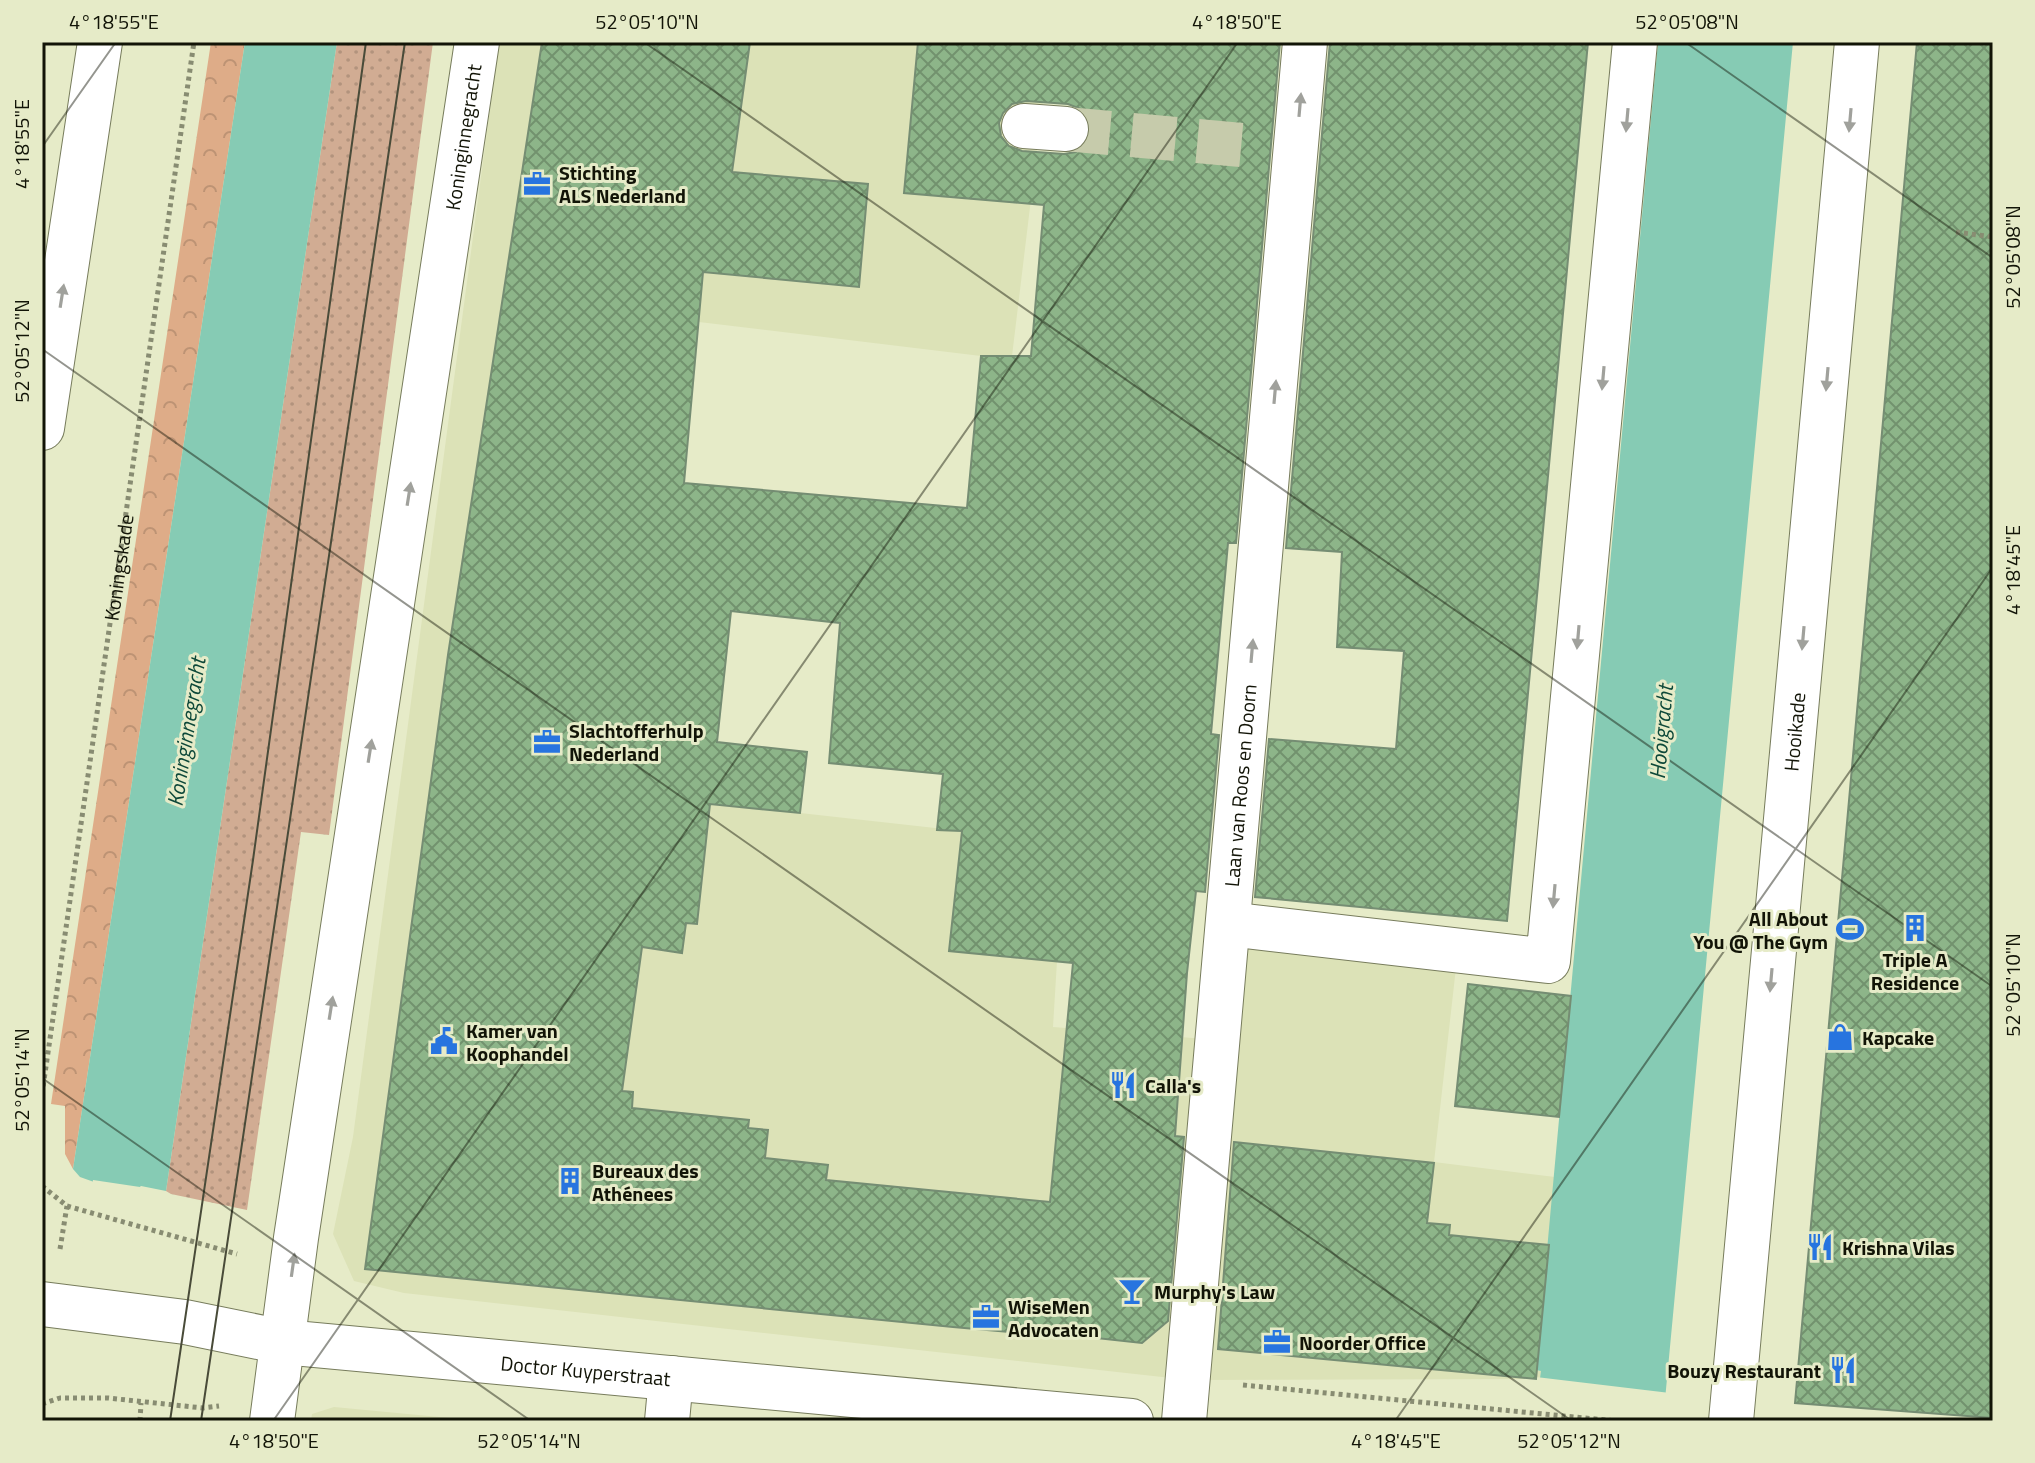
<svg xmlns="http://www.w3.org/2000/svg" width="2035" height="1463" font-family="'Titillium Web',sans-serif">
<style>
.built{fill:#dce2b7}
.grass{fill:url(#grass-dots)}
.forest{fill:url(#forest-crowns)}
.water{fill:#86cbb4}
.pier{fill:#e6ebc8}
.building{fill:url(#building-cross-hatch);stroke:#758d73;stroke-width:2;fill-rule:evenodd}
.lines{fill:none;stroke-linecap:round;stroke-linejoin:round}
.minor-tunnel{stroke:#c6cbab;stroke-width:44;stroke-dasharray:44 22;stroke-linecap:butt}
.minor-casing{stroke:#777c5c;stroke-width:46}
.major-casing{stroke:#777c5c;stroke-width:46}
.path{stroke:#888c72;stroke-width:5;stroke-dasharray:4 4;stroke-linecap:butt}
.minor{stroke:#fff;stroke-width:44}
.major{stroke:#fff;stroke-width:44}
.tram{stroke:#494b39;stroke-width:2}
.oneway{fill:#a0a19c}
.ticks{fill:none;stroke:#121407;stroke-width:2;stroke-opacity:0.45}
.labels{text-anchor:middle;dominant-baseline:central;stroke-width:6;stroke-linejoin:round;paint-order:stroke}
.street-label{font-size:20px;fill:#121407;stroke:#e6ebc8}
.poi-label{font-size:20px;font-weight:bold;fill:#121407;stroke:#e6ebc8;text-anchor:start}
.water-label{font-size:22px;font-style:italic;fill:#0d4839;stroke:#e6ebc8}
.neatline{fill:none;stroke:#121407;stroke-width:3}
.ticks-label{font-size:20px;text-anchor:middle;fill:#121407}
</style>
<defs>
<pattern id="grass-dots" width="8" height="8" patternUnits="userSpaceOnUse" patternTransform="scale(2)"><rect width="8" height="8" fill="#d1ac93"/><path d="M2 2h.1M6 6h.1" fill="none" stroke="#b2937d" stroke-width="1.8" stroke-linecap="round"/></pattern>
<pattern id="forest-crowns" width="20" height="18" patternUnits="userSpaceOnUse" patternTransform="scale(2)"><rect width="20" height="18" fill="#deac88"/><path d="M2 6a3 3 0 1 1 6 0M12 15a3 3 0 1 1 6 0" fill="none" stroke="#bd9374"/></pattern>
<pattern id="building-cross-hatch" width="8" height="8" patternUnits="userSpaceOnUse" patternTransform="scale(2)"><rect width="8" height="8" fill="#8db589"/><path d="M0 0l8 8M0 8l8-8" fill="none" stroke="#72926e"/></pattern>
</defs>
<rect width="100%" height="100%" fill="#e6ebc8"/>
<g class="built">
<path d="M499,42H1050L1012,356H981L699,322L684,483L745,489L711,803L962,831L949,951L1057,961L1053,1027L1218,1040L1230,924L1458,950L1434,1162L1555,1177L1537,1370L1541,1371L1540,1379L1189,1380L404,1293L354,1281L333,1234L353,1137Z"/>
<path d="M334,1407L481,1421H311L312,1414Z"/>
</g>
<path class="grass" d="M337,42H433L329,835L301,832L247,1210L171,1194L166,1191Z"/>
<path class="forest" d="M211,42H245L73,1169L65,1154V1106L51,1104Z"/>
<g class="water">
<path d="M245,42H337L166,1191L141,1186L137,1189L58,1421L94,1182L80,1177L73,1169Z"/>
<path d="M1658,42H1793L1663,1421H1534L1541,1371L1536,1370Z"/>
</g>
<g class="pier">
<path d="M93,1180L140,1187L135,1224L105,1421H57Z"/>
<path d="M1536,1377L1670,1393L1667,1421H1530Z"/>
</g>
<g class="building">
<path d="M542,42H750L732,172L868,184L859,287L703,272L684,483L967,508L981,356H1031L1044,205L904,193L918,42H1280L1236,543H1228L1211,734L1219,735L1205,892L1196,891L1187,973L1175,1136L1184,1137L1168,1321L1142,1343L1023,1330L1022,1333L953,1327L365,1269L448,655ZM1026,101L1068,104L1081,109L1089,119L1091,130L1086,144L1076,152L1064,154L1022,151L1009,146L1001,136L999,123L1003,113L1012,104ZM731,611L840,623L829,763L943,774L937,830L962,831L949,951L1073,963L1050,1202L826,1180L828,1165L765,1158L768,1130L748,1128L749,1120L632,1108L633,1092L622,1091L642,947L682,953L686,923L697,924L710,804L800,813L807,752L717,742Z"/>
<path d="M1330,42H1588L1507,921L1255,897L1269,739L1396,749L1404,651L1337,647L1342,552L1286,548Z"/>
<path d="M1917,42H1993V1418L1795,1403Z"/>
<path d="M1468,984L1571,996L1559,1117L1455,1106Z"/>
<path d="M1234,1142L1434,1163L1427,1223L1450,1225L1449,1235L1549,1245L1536,1379L1218,1349Z"/>
</g>
<g class="lines">
<path class="minor-tunnel" d="M1066,129L1263,147"/>
<g class="minor-casing">
<g id="minor">
<path d="M1024,126L1066,129"/>
<path d="M1228,924L1548,961L1635,42"/>
<path id="s2" d="M42,1304L185,1322L283,1342L1131,1421"/>
<path id="s3" d="M272,1421L296,1238L477,42"/>
<path d="M667,1421L671,1378"/>
<path id="s4" d="M1184,1421L1305,42"/>
<path id="s5" d="M1731,1421L1857,42"/>
</g>
</g>
<g class="major-casing">
<path id="major" d="M42,428L100,42"/>
</g>
<g class="path">
<path d="M1956,232L1993,237"/>
<path id="s1" d="M42,1094L194,42"/>
<path d="M42,1186L67,1206L237,1254"/>
<path d="M60,1249L67,1206"/>
<path d="M1243,1385L1616,1421"/>
<path d="M42,1404L60,1398H108L203,1408L219,1406"/>
<path d="M140,1421L141,1403"/>
</g>
<use href="#minor" class="minor"/>
<use href="#major" class="major"/>
<g class="tram">
<path d="M170,1421L253,860L366,42"/>
<path d="M201,1421L405,42"/>
</g>
</g>
<defs><path id="oneway-solid" d="M-6-.8H1V-3.2L6.5 0L1 3.2V.8H-6Z" transform="scale(2)"/></defs>
<g class="oneway">
<use href="#oneway-solid" transform="translate(1300 105) rotate(-85)"/>
<use href="#oneway-solid" transform="translate(1627 120) rotate(95)"/>
<use href="#oneway-solid" transform="translate(1850 120) rotate(95)"/>
<use href="#oneway-solid" transform="translate(62 296) rotate(-81)"/>
<use href="#oneway-solid" transform="translate(1603 378) rotate(95)"/>
<use href="#oneway-solid" transform="translate(1827 379) rotate(95)"/>
<use href="#oneway-solid" transform="translate(1275 392) rotate(-85)"/>
<use href="#oneway-solid" transform="translate(409 494) rotate(-81)"/>
<use href="#oneway-solid" transform="translate(1578 637) rotate(95)"/>
<use href="#oneway-solid" transform="translate(1803 638) rotate(95)"/>
<use href="#oneway-solid" transform="translate(1252 651) rotate(-85)"/>
<use href="#oneway-solid" transform="translate(370 751) rotate(-81)"/>
<use href="#oneway-solid" transform="translate(1554 896) rotate(95)"/>
<use href="#oneway-solid" transform="translate(1771 980) rotate(95)"/>
<use href="#oneway-solid" transform="translate(331 1008) rotate(-81)"/>
<use href="#oneway-solid" transform="translate(293 1265) rotate(-82)"/>
</g>
<path class="ticks" d="M644,42L1993,987M1685,42L1993,258M42,147L116,42M42,349L1572,1421M42,1078L531,1421M273,1421L1238,42M1395,1421L1993,567"/>
<defs>
<g id="office-bare" transform="scale(2.16)"><path d="M-6-3h4V-5.5h4V-3h4V5H-6ZM-1-4.5V-3h2v-1.5ZM-6 0V1H6V0Z" fill="#2774df" stroke="#e6ebc8" stroke-width="2.5" paint-order="stroke"/></g>
<g id="building-bare" transform="scale(2.16)"><path d="M-4-6H4V6H1V3H-1V6H-4ZM-2.5-4.3h1.7v1.8h-1.7ZM.8-4.3h1.7v1.8H.8ZM-2.5-1h1.7V.8h-1.7ZM.8-1h1.7V.8H.8Z" fill="#2774df" stroke="#e6ebc8" stroke-width="2.5" paint-order="stroke"/></g>
<g id="stadium-bare" transform="scale(2.16)"><path d="M0-5a6.5 5 0 1 0 0 10a6.5 5 0 1 0 0-10ZM-3.5-1.8h7v3.6h-7Z" fill="#2774df" stroke="#e6ebc8" stroke-width="2.5" paint-order="stroke"/></g>
<g id="shop-bare" transform="scale(2.16)"><path d="M-5-2.5h2.3a2.7 3.5 0 0 1 5.4 0H5L5.5 6h-11ZM-1.5-2.5h3a1.5 2.3 0 0 0-3 0Z" fill="#2774df" stroke="#e6ebc8" stroke-width="2.5" paint-order="stroke"/></g>
<g id="civic-bare" transform="scale(2.16)"><path d="M-.6-6.5H3V-4.5H.6V-3L4-1V1h2V6H-6V1h2V-1L-.6-3ZM-1.2 2.5V6h2.4V2.5Z" fill="#2774df" stroke="#e6ebc8" stroke-width="2.5" paint-order="stroke"/></g>
<g id="restaurant-bare" transform="scale(2.16)"><path d="M-5-6h1v4h1v-4h1v4h1v-4h1v5L-1.5 .5V6h-2V.5L-5-1ZM5-6V6H3V1.5H1.5Q1.5-4 5-6Z" fill="#2774df" stroke="#e6ebc8" stroke-width="2.5" paint-order="stroke"/></g>
<g id="bar-bare" transform="scale(2.16)"><path d="M-6-5H6L.8 .8V4.5H3.5V6h-7V4.5H-.8V.8Z" fill="#2774df" stroke="#e6ebc8" stroke-width="2.5" paint-order="stroke"/></g>
</defs>
<g fill-rule="evenodd">
<use href="#office-bare" x="537" y="184"/>
<use href="#office-bare" x="547" y="742"/>
<use href="#building-bare" x="1915" y="928"/>
<use href="#stadium-bare" x="1850" y="929"/>
<use href="#shop-bare" x="1840" y="1037"/>
<use href="#civic-bare" x="444" y="1041"/>
<use href="#restaurant-bare" x="1123" y="1085"/>
<use href="#building-bare" x="570" y="1181"/>
<use href="#restaurant-bare" x="1820" y="1247"/>
<use href="#bar-bare" x="1132" y="1291"/>
<use href="#office-bare" x="986" y="1317"/>
<use href="#office-bare" x="1277" y="1342"/>
<use href="#restaurant-bare" x="1843" y="1370"/>
</g>
<g class="labels">
<g class="street-label">
<text stroke="none"><textPath href="#s3" startOffset="1298">Koninginnegracht</textPath></text>
<text stroke="none"><textPath href="#s1" startOffset="532">Koningskade</textPath></text>
<text stroke="none"><textPath href="#s5" startOffset="692">Hooikade</textPath></text>
<text stroke="none"><textPath href="#s4" startOffset="638">Laan van Roos en Doorn</textPath></text>
<text stroke="none"><textPath href="#s2" startOffset="548">Doctor Kuyperstraat</textPath></text>
</g>
<g class="poi-label">
<text x="559" y="172">Stichting<tspan x="559" dy="23">ALS Nederland</tspan></text>
<text x="569" y="730">Slachtofferhulp<tspan x="569" dy="23">Nederland</tspan></text>
<text x="1828" y="918" text-anchor="end">All About<tspan x="1828" dy="23">You @ The Gym</tspan></text>
<text x="1915" y="959" text-anchor="middle">Triple A<tspan x="1915" dy="23">Residence</tspan></text>
<text x="466" y="1030">Kamer van<tspan x="466" dy="23">Koophandel</tspan></text>
<text x="1862" y="1037">Kapcake</text>
<text x="1145" y="1085">Calla's</text>
<text x="592" y="1170">Bureaux des<tspan x="592" dy="23">Athénees</tspan></text>
<text x="1842" y="1247">Krishna Vilas</text>
<text x="1154" y="1291">Murphy's Law</text>
<text x="1008" y="1306">WiseMen<tspan x="1008" dy="23">Advocaten</tspan></text>
<text x="1299" y="1342">Noorder Office</text>
<text x="1821" y="1370" text-anchor="end">Bouzy Restaurant</text>
</g>
<g class="water-label">
<text transform="translate(186 732) rotate(-81)">Koninginnegracht</text>
<text transform="translate(1661 732) rotate(-85)">Hooigracht</text>
</g>
</g>
<rect width="2035" height="1463" fill="none" stroke="#e6ebc8" stroke-width="88"/>
<rect x="44" y="44" width="1947" height="1375" class="neatline"/>
<g class="ticks-label">
<text x="114" y="29">4°18'55"E</text>
<text x="647" y="29">52°05'10"N</text>
<text x="1237" y="29">4°18'50"E</text>
<text x="1687" y="29">52°05'08"N</text>
<text transform="translate(22 144) rotate(-90)" y="7">4°18'55"E</text>
<text transform="translate(2013 257) rotate(-90)" y="7">52°05'08"N</text>
<text transform="translate(22 351) rotate(-90)" y="7">52°05'12"N</text>
<text transform="translate(2013 570) rotate(-90)" y="7">4°18'45"E</text>
<text transform="translate(2013 985) rotate(-90)" y="7">52°05'10"N</text>
<text transform="translate(22 1080) rotate(-90)" y="7">52°05'14"N</text>
<text x="274" y="1448">4°18'50"E</text>
<text x="529" y="1448">52°05'14"N</text>
<text x="1396" y="1448">4°18'45"E</text>
<text x="1569" y="1448">52°05'12"N</text>
</g>
</svg>
